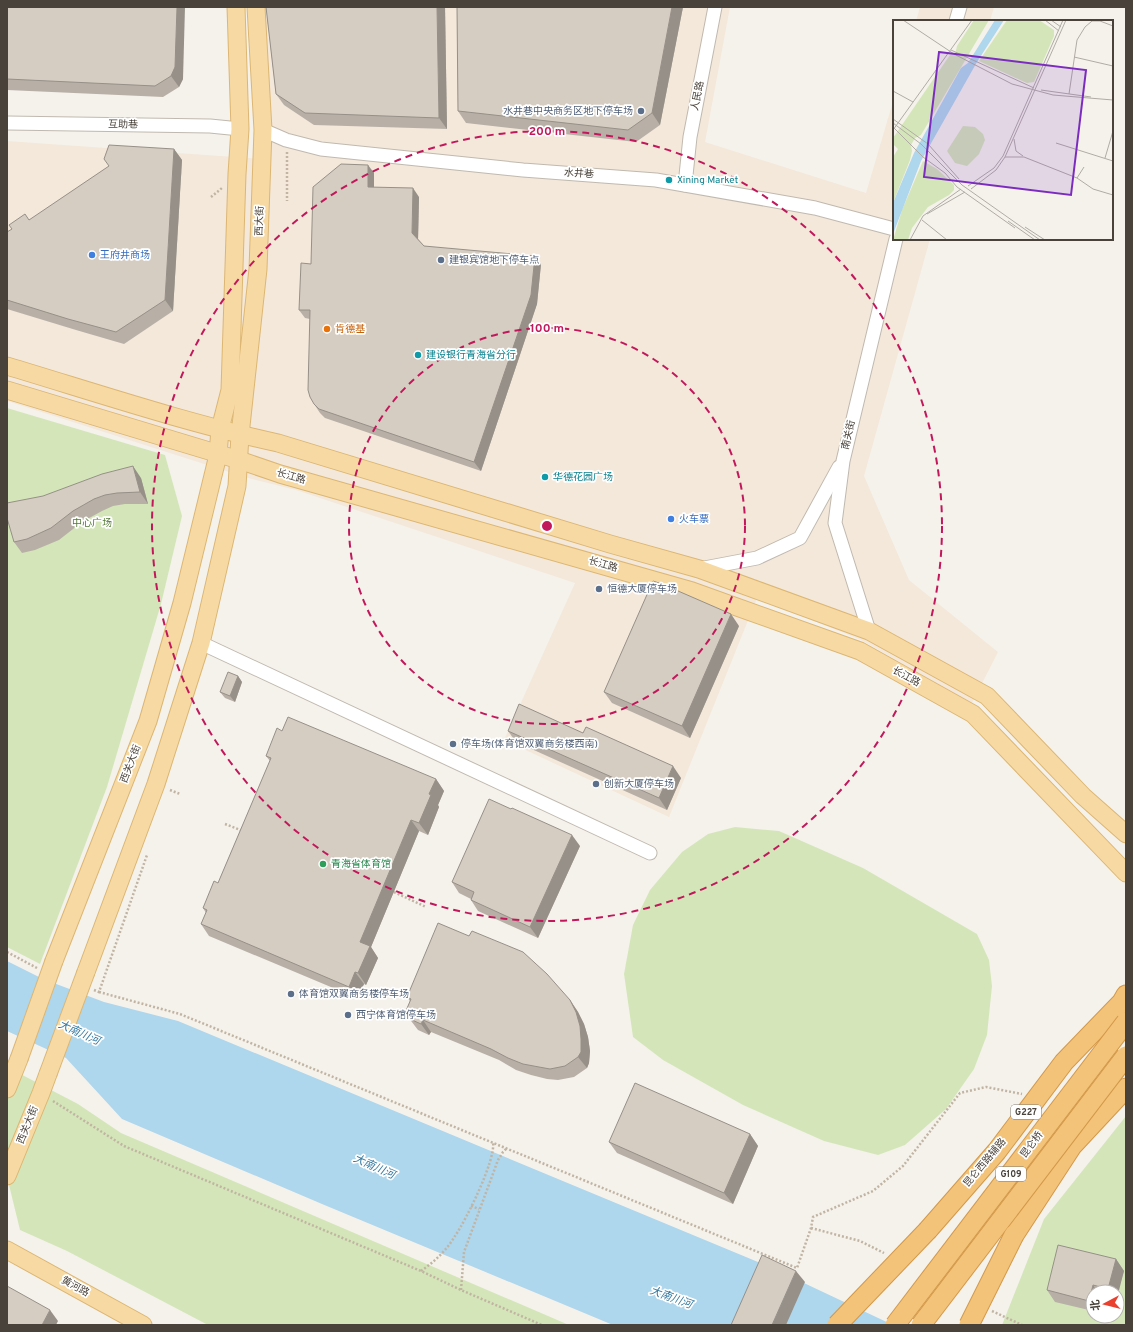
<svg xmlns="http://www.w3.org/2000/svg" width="1133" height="1332" font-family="Overpass,'Noto Sans SC',sans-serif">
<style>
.commercial{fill:#f4e8da}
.green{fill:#d4e6b9;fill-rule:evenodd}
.water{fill:#aed6ec}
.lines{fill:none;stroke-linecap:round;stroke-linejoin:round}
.minor-casing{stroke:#c0b9af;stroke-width:15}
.major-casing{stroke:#dcb673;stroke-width:19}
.highway-casing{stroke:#d39849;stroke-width:21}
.path{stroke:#c1b4a2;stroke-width:2.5;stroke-dasharray:2 2;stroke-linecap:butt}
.minor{stroke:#fff;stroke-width:13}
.major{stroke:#f7daa3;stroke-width:17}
.highway{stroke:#f3c379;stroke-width:19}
.major-bridge-casing{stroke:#dcb673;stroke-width:19;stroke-linecap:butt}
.highway-bridge-casing{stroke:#d39849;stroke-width:21;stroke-linecap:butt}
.major-bridge{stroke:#f7daa3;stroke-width:17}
.highway-bridge{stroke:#f3c379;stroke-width:19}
.wall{fill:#b8b0a7}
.shaded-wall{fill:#969088}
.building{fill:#d6cdc2;stroke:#969088}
.ring{fill:none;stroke:#c2185b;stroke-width:2;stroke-dasharray:7 5}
.service-dot{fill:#5c6f8a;stroke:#fff;stroke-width:1.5}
.culture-dot{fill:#0f9aa8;stroke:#fff;stroke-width:1.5}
.shop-dot{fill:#3f7fe0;stroke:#fff;stroke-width:1.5}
.food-dot{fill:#e8710a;stroke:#fff;stroke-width:1.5}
.leisure-dot{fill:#2e9e5b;stroke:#fff;stroke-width:1.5}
.labels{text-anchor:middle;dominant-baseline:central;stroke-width:3.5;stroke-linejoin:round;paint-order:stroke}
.shield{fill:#fff;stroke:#807b75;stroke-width:1}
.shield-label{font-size:9px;font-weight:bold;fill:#49423a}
.street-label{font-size:10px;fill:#49423a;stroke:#fff}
.service-label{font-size:10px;fill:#4e5e75;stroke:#fff;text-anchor:start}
.culture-label{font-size:10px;fill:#0d838f;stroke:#fff;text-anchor:start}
.shop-label{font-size:10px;fill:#366cbe;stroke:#fff;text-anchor:start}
.food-label{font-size:10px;fill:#c56008;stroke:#fff;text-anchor:start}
.park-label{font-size:10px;fill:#507831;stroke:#fff}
.leisure-label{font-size:10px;fill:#27864d;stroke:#fff;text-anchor:start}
.water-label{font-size:11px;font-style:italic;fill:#36789e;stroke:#fff}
.inset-road{fill:none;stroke:#b0aca5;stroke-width:1}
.view{fill:#7b2cbf;fill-opacity:0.15;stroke:#7b2cbf;stroke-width:2}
.inset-edge{fill:none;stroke:#49423a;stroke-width:2}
.centre{fill:#c2185b;stroke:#fff;stroke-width:2}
.ring-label{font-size:12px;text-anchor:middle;font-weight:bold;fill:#c2185b;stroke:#fff;stroke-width:3.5;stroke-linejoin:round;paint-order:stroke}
</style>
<rect width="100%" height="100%" fill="#f5f2ec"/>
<g class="commercial">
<path d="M262,7H730L705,142L866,193L894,98V239H930L864,476L909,580L998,652L972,703L861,640L757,598L669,817L504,740L575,583L296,490L248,478L7,401V141L262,159Z"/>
<path d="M920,7H994L990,21H916Z"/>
</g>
<g class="green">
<path d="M7,408L165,455L182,516L161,604L107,787L40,964L7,947Z"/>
<path d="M735,827L779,831L863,868L977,934L989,960L992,986L987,1035L974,1069L946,1109L905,1145L878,1155L824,1141L743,1105L663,1060L633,1037L624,974L633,925L650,890L682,852L708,834Z"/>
<path d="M7,1067L78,1104L121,1133L569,1325H208L67,1251L20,1230L9,1185L7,1184Z"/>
<path d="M1126,1116V1325H1002L1044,1219ZM1093,1292H1117V1316H1093Z"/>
</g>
<path class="water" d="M7,961L43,979L104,1002L178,1021L770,1267L893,1325H613L322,1204L122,1119L66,1058L7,1031Z"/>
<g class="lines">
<g class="minor-casing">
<g id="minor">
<path d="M956,21L960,7"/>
<path d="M7,123L210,126L240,129"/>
<path d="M263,130L286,140L321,149L523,170L656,180L815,208L894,229"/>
<path d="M685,185L690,137L715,7"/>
<path d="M699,569L757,558L800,538L839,467"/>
<path d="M869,631L835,523L843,461L896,239"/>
<path d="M201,643L650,853"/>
</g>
</g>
<g class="major-casing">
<g id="major">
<path d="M7,366C97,393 186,423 278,443L610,544L699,569L869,631L987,696L1083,796L1126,834"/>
<path d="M7,390L239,460L280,474L692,591L860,651L973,714L1126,873"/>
<path d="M54,961L148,721L182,603L218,455L220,429L230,390L237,174L240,129L236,7"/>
<path d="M86,972L156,784L201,643L237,486L240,435L258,269L263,130L256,7"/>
<path d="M7,1089L19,1059"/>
<path d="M7,1176L41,1093L48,1074"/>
<path d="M7,1250L143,1325"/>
</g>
</g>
<g class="highway-casing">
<g id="highway">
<path d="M928,1230L997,1151L1064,1062L1122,1002L1126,995"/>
<path d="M1014,1235L1072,1146L1126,1088"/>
</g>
</g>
<g class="path">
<path d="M287,152V201"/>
<path d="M211,197L222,188"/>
<path d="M170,790L180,794"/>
<path d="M225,824L243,831"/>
<path d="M394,892L426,907"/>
<path d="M7,952L37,968"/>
<path d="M94,990L99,992L147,855"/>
<path d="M99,992L180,1014L797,1268L811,1228L813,1217L873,1191L903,1166L960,1093L986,1087L1022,1094"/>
<path d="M53,1101L124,1146L421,1271L461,1290L542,1325"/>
<path d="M471,1206L479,1209"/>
<path d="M811,1228L860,1241L884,1253"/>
<path d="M421,1271C434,1262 447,1250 455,1236C466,1220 496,1160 493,1142"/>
<path d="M461,1290L464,1252L498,1160L503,1152L507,1148"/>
<path d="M992,1311L1022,1325"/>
</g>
<use href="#minor" class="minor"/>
<use href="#major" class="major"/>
<use href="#highway" class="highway"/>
<g class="major-bridge-casing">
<g id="major-bridge">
<path d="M19,1059L54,961"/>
<path d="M48,1074L86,972"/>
</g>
</g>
<g class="highway-bridge-casing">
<g id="highway-bridge">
<path d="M837,1325L928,1230"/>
<path d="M895,1325L1126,1022"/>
<path d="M921,1325L1126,1056"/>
<path d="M969,1325L1014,1235"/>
</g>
</g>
<use href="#major-bridge" class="major-bridge"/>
<use href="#highway-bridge" class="highway-bridge"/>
</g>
<g class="wall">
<path d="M7,7L183,79L179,87L163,97L7,90Z"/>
<path d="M266,7H445L447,129L314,125L284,105L276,94Z"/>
<path d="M457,7H683L660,125L636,142L466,123L458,111Z"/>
<path d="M174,149L182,160L173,311L124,344L76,330L7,309V232L29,220Z"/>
<path d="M374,173V188L419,197L418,239L424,246L541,264L537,304L481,471L325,418L320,413L314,404L310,319L305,318L299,310L311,264Z"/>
<path d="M141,478L148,504H125L113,506L102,511L82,522L59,540L35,550L22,553L14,542L43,496Z"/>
<path d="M739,626L690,738L612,703L604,692Z"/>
<path d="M238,676L242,682L235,702L225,698L220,692Z"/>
<path d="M282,731L436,779L444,791L438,805L439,807L428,835L419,831L371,947L378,958L366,985L364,984L357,998L209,936L201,924L206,913L203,908L218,883L270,761L266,756Z"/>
<path d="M508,731L583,733L681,778L667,810L516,742Z"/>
<path d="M580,846L538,938L478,911L471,900V899L459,893L452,882Z"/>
<path d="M469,936L570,1000L578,1012L584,1024L588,1037L590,1051L589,1063L587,1068L574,1077L558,1080L547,1079L531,1075L516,1070L499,1060L431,1032L429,1035L418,1030L405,1013L410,1001L407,997Z"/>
<path d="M750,1134L758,1146L733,1204L617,1153L609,1142Z"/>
<path d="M1116,1259L1124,1271L1117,1292H1093V1311L1055,1302L1047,1290Z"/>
</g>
<g class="shaded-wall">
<path d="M177,7H185L183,79L179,87L171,76Z"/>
<path d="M437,7H445L447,129L439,118Z"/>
<path d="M672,7H683L660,125L652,113Z"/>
<path d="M174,149L182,160L173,311L165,300Z"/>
<path d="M368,165L374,173V196L368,187Z"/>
<path d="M413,188L419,197L418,241L412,233Z"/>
<path d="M535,256L541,264L537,304L481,471L474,462Z"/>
<path d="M133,466L141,478L148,504L140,492Z"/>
<path d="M731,614L739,626L690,738L682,726Z"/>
<path d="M238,676L242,682L235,702L230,696Z"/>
<path d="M673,766L681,778L667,810L659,798Z"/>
<path d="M436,779L444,791L438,805L439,807L428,835L419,823L429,794Z"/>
<path d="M411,820L419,831L371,947L378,958L366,985L358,973L360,942Z"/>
<path d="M572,835L580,846L538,938L530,927Z"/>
<path d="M355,972L364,984L357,998L349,987Z"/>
<path d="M570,1000L578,1012L584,1024L588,1037L590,1051L589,1063L587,1068L578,1057Z"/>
<path d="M423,1020L431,1032L429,1035L421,1024Z"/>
<path d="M750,1134L758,1146L733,1204L724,1193Z"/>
<path d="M1116,1259L1124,1271L1117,1298V1292H1111L1108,1289Z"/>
<path d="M796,1271L805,1282L786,1325H772Z"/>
<path d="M1093,1285L1098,1292H1093V1306L1089,1301Z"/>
<path d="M50,1310L58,1321L56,1325H42Z"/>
</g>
<g class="building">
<path d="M7,7H177L175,67L171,76L155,86L7,79Z"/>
<path d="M266,7H437L439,118L305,113L276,94Z"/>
<path d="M457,7H672L652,113L628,130L458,111Z"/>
<path d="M109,145L174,149L165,300L116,332L68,319L7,300V232L12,229L9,225L25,214L29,220L109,166L104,159Z"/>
<path d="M341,164L368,165V187L413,188L412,233L424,246L535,256L531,295L474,462L319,409L314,404L310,397L308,390L310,310H299L301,263L311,264L313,187Z"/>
<path d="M133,466L140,492L117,493L105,495L94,499L73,511L51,528L27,539L14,542L7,518V503L43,496L102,474Z"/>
<path d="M653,581L662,584L731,614L682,726L604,692Z"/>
<path d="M228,672L238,676L230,696L220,692Z"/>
<path d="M519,704L583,733L586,727L673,766L659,798L508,731Z"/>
<path d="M288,717L436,779L429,794L431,795L419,823L411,820L360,942L370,946L358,973L355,972L349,987L201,924L207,910L203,908L214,881L218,883L271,758L266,756L277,728L282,731Z"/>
<path d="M489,799L511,809L512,808L572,835L530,927L471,900L474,892L452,882Z"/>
<path d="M438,923L469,936L472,931L523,952L547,974L570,1000L576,1012L580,1026L581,1039V1052L578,1057L565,1066L550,1069L539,1067L523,1064L508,1058L491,1049L423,1020L421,1024L410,1019L411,1015L405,1013L411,999L407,997Z"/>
<path d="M635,1083L750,1134L724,1193L609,1142Z"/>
<path d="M1058,1245L1116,1259L1108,1289L1093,1285L1089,1301L1047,1290Z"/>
<path d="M762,1255L796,1271L772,1325H731Z"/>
<path d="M7,1286L50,1310L42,1325H7Z"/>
</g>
<g class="ring">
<circle cx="547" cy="526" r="198"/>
<circle cx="547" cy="526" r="395"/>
</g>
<g class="service-dot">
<circle cx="641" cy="111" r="4"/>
<circle cx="441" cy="260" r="4"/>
<circle cx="599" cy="589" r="4"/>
<circle cx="453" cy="744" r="4"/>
<circle cx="596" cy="784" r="4"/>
<circle cx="291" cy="994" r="4"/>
<circle cx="348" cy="1015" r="4"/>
</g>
<g class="culture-dot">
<circle cx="669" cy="180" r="4"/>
<circle cx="418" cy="355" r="4"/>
<circle cx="545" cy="477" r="4"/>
</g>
<g class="shop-dot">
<circle cx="92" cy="255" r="4"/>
<circle cx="671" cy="519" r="4"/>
</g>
<circle class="food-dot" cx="327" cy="329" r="4"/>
<circle class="leisure-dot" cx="323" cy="864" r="4"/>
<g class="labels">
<g class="shield">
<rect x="1011" y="1105" width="30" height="14" rx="3"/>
<rect x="996" y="1167" width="30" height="14" rx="3"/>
</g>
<g class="shield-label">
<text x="1026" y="1112">G227</text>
<text x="1011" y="1174">G109</text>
</g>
<g class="street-label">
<text transform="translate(698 96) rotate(-79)">人民路</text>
<text transform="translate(123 125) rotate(1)">互助巷</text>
<text transform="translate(579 174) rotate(4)">水井巷</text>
<text transform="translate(260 221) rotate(-88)">西大街</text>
<text transform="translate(849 435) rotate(-77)">南关街</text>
<text transform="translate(291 477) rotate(16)">长江路</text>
<text transform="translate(603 565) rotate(16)">长江路</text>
<text transform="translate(906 677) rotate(29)">长江路</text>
<text transform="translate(131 764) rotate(-69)">西关大街</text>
<text transform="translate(28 1125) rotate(-68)">西关大街</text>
<text transform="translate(1032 1145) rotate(-53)">昆仑桥</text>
<text transform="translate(985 1163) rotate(-50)">昆仑西路辅路</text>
<text transform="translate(75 1287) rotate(29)">黄河路</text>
</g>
<g class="service-label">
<text x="633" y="111" text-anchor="end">水井巷中央商务区地下停车场</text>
<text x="449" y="260">建银宾馆地下停车点</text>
<text x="607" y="589">恒德大厦停车场</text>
<text x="461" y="744">停车场(体育馆双翼商务楼西南)</text>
<text x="604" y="784">创新大厦停车场</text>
<text x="299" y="994">体育馆双翼商务楼停车场</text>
<text x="356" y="1015">西宁体育馆停车场</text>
</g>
<g class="culture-label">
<text x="677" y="180">Xining Market</text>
<text x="426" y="355">建设银行青海省分行</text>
<text x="553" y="477">华德花园广场</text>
</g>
<g class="shop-label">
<text x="100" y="255">王府井商场</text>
<text x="679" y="519">火车票</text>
</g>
<g class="food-label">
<text x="335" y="329">肯德基</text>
</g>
<g class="park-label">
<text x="92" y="523">中心广场</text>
</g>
<g class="leisure-label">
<text x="331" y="864">青海省体育馆</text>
</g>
<g class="water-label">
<text transform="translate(79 1033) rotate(24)">大南川河</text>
<text transform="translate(374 1167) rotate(24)">大南川河</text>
<text transform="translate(671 1298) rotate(20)">大南川河</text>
</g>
</g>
<g transform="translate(893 20)">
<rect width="220" height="220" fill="#f5f2ec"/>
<path d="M81,0H96L28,115L22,118L18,125L19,131L17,140L0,183V137L5,129L0,124V118L57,35H62L64,26ZM114,0H146L161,10V16L141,62L134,63L86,41ZM70,106L82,107L90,114L92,120L86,134L74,146L62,143L54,131ZM30,141L44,149L61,165V170L56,175L35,187L19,208L15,220H0L9,190Z" fill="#d4e6b9"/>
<path d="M102,0H111L84,42L28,141L0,214V183L21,133L68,48L75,43Z" fill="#aed6ec"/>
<path class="inset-road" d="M10,0L61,34L119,64L160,75L220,80M152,0L166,11M158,0L168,7M58,30L141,68M181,37L220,46M148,70L198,77M0,71L20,82M176,74L184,20L192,7L199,1H207L220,6M0,99L35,124L66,159M0,103L28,124L69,165L147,220M0,107L30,137L52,153L64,167L122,208M0,110L79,0M121,119L123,131L130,136M163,123L220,141M112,137H131L184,158L200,169L220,175M212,138L220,111M184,158L191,147M75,166L101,148L110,136L170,0M78,169L103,150L112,137L173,0M34,194L72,172M29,200L54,220M115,201L142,220M132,207L152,220M17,220L30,196L68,169"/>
<path class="view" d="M46,32L193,50L178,175L31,157Z"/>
<rect width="220" height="220" class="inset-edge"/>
</g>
<circle cx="547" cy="526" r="6" class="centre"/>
<g class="ring-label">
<text x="547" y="135">200 m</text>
<text x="547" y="332">100 m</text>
</g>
<rect width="1133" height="1332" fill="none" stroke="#49423a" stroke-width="16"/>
<g transform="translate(1105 1304) rotate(263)"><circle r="19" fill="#ffffff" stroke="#b6b3b0"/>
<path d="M0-3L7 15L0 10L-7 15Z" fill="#ea402e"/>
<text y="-6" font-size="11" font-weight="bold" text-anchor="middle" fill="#49423a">北</text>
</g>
</svg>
